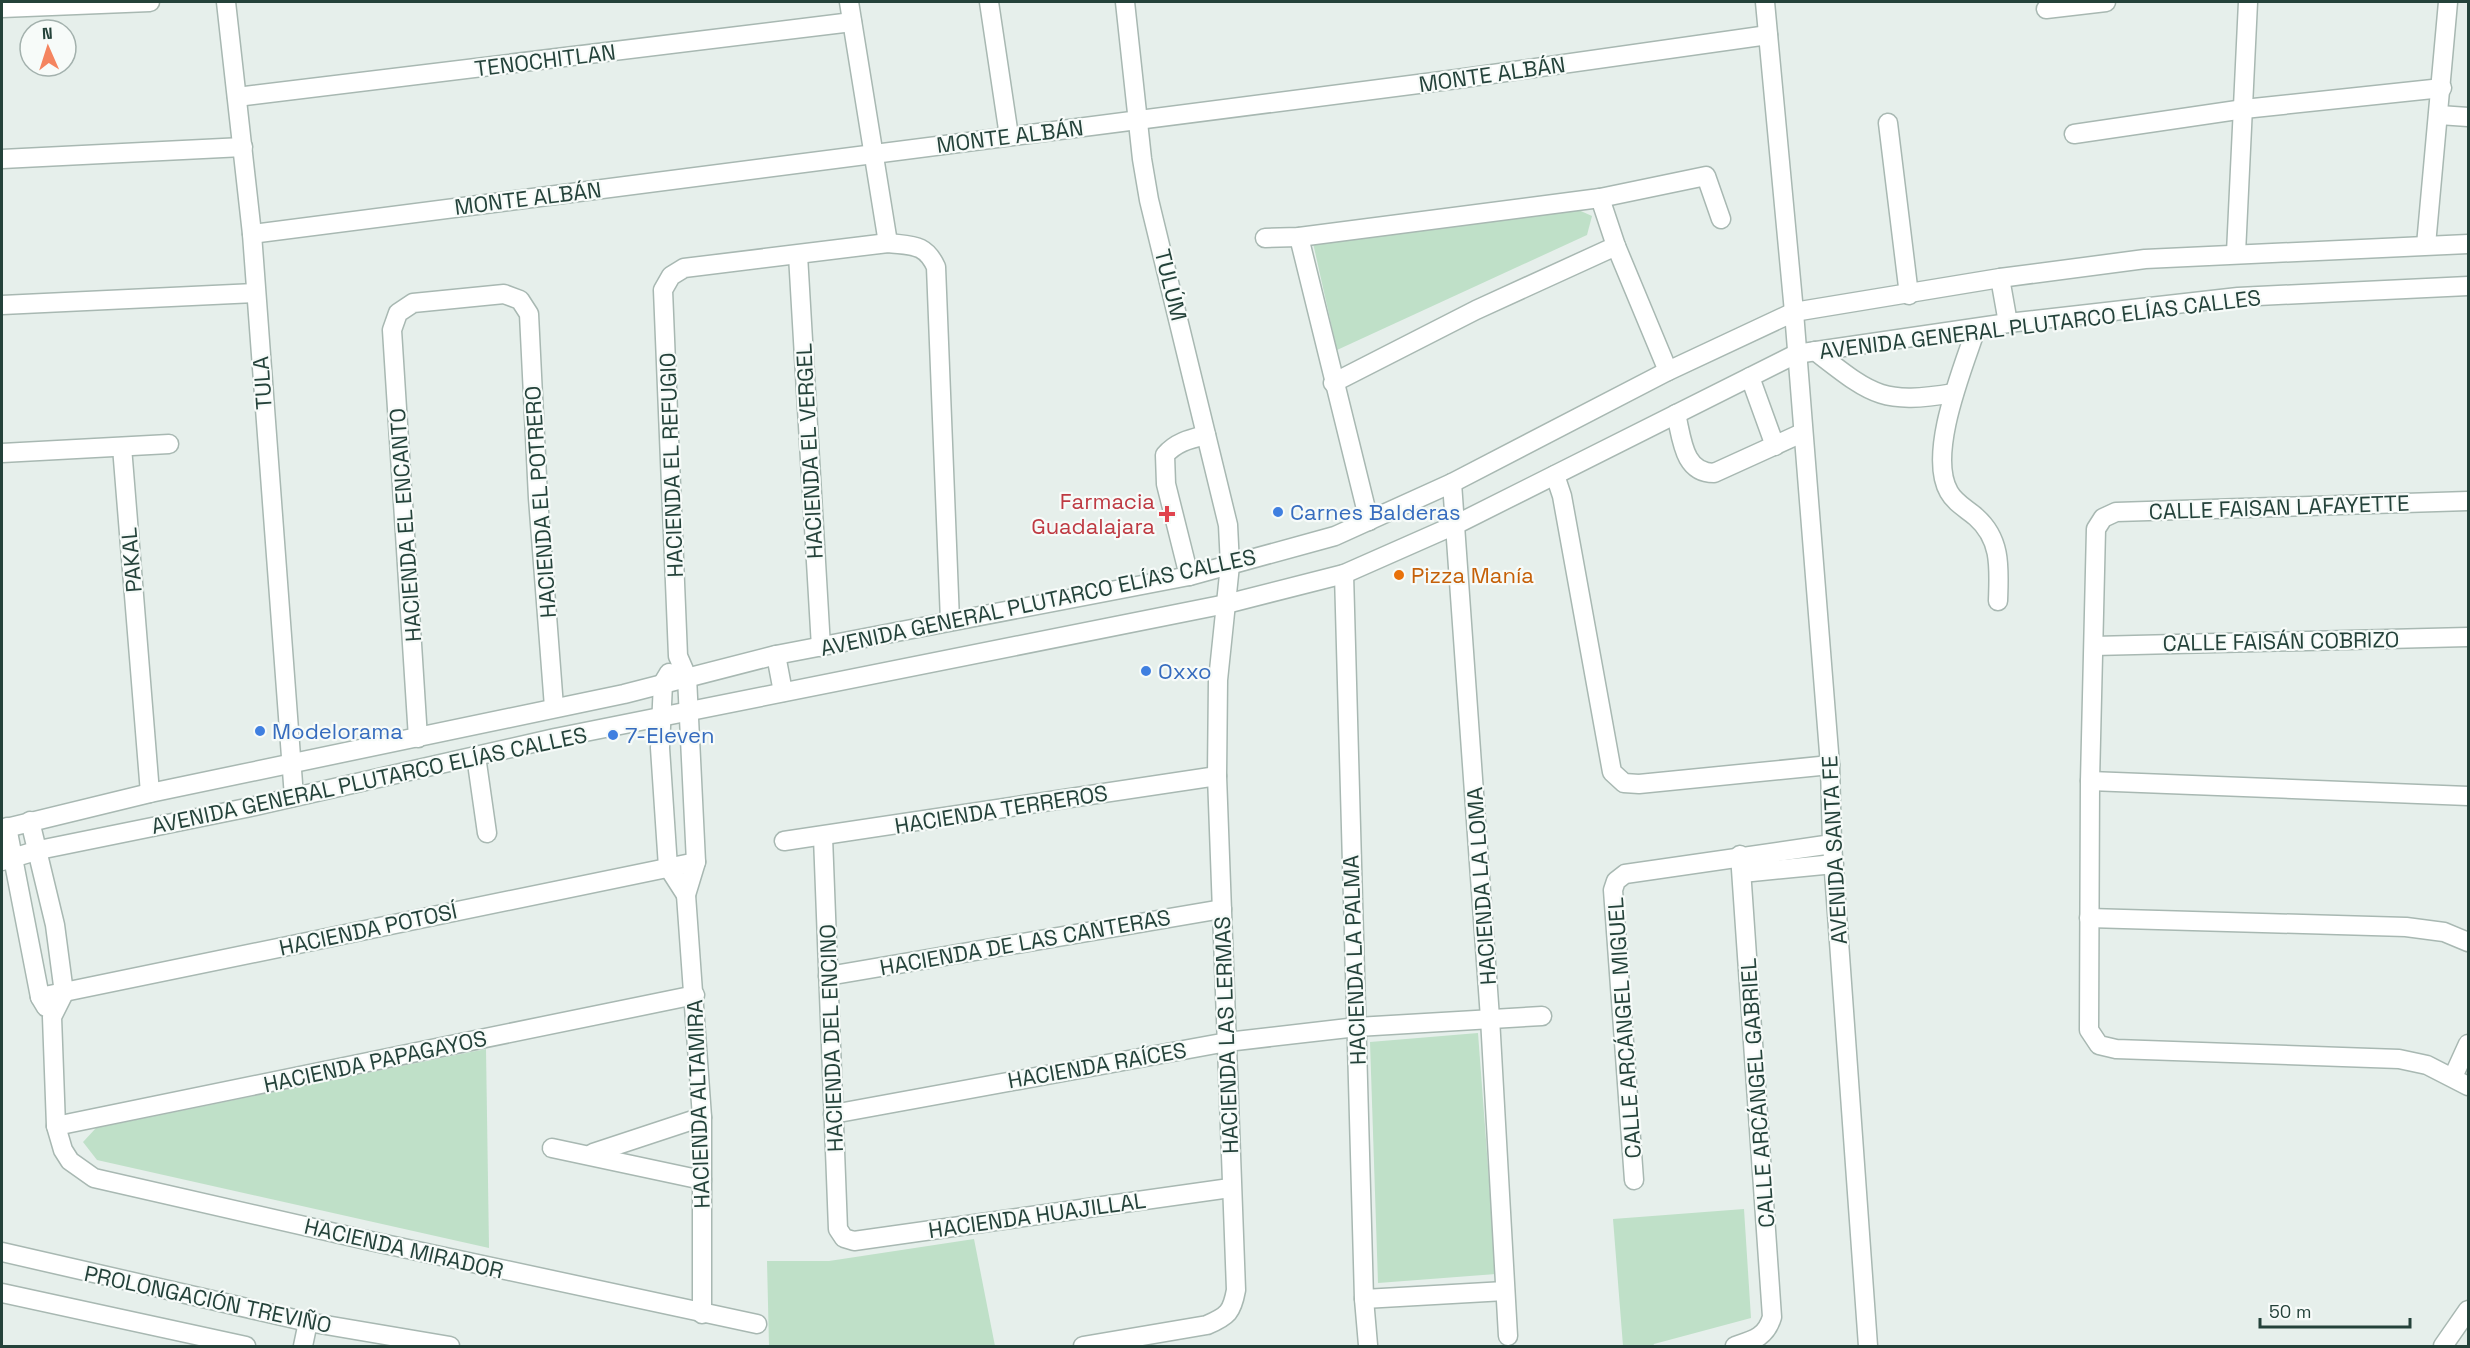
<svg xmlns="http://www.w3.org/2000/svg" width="2470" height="1348" font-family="'Space Grotesk',sans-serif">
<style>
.green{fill:#bfe0c8}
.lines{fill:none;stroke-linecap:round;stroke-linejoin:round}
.minor-casing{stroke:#a8b8b2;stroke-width:21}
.minor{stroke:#fff;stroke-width:18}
.shop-dot{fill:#3f7fe0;stroke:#f7fbf9;stroke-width:2}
.health-dot{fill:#e0444e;stroke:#f7fbf9;stroke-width:2}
.food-dot{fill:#e8710a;stroke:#f7fbf9;stroke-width:2}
.labels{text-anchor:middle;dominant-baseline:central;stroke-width:4.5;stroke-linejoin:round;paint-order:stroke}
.street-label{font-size:22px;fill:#24423a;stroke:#f7fbf9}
.health-label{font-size:22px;fill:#be3a42;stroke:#f7fbf9;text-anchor:end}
.shop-label{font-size:22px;fill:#366cbe;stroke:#f7fbf9;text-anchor:start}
.food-label{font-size:22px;fill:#c56008;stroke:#f7fbf9;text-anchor:start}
</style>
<rect width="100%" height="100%" fill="#e6efeb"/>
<g class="green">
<path d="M1574,208L1592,216L1587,235L1337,350L1313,243Z"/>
<path d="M1478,1033L1496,1274L1378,1283L1370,1042Z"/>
<path d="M486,1049L489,1248L97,1160L83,1142L96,1128Z"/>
<path d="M1744,1209L1751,1318L1654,1344L1653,1346H1623L1613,1219Z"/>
<path d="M974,1239L995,1346H769L767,1261H829Z"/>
</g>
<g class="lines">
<g class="minor-casing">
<g id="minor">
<path d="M226,2L252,234L294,797"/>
<path d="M849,2L888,243"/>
<path d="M989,2L1009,136"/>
<path d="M1765,2L1794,312L1830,765L1832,844L1868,1346"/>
<path d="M2,8L150,2"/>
<path d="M2046,9L2106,2"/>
<path d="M237,97L852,22"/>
<path d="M2439,115L2468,117"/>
<path d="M1888,123L1909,295"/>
<path d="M2074,134L2244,109L2442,88"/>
<path d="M2,159L243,147"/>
<path d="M1600,198L1616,246L1668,371"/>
<path d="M252,234L1457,79L1768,35"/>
<path d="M1299,237L1369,521"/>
<path d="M1265,238L1299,237L1600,198L1706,176L1721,219"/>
<path d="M2426,245L2448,2"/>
<path d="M2236,253L2248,2"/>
<path d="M798,255L821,647"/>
<path d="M2000,278L2008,323"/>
<path d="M2,305L255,293"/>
<path d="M1976,329C1963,368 1927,454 1949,492C1955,503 1967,509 1976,517C2002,540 1999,569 1998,601"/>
<path d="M1815,351C1872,395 1881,405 1954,393"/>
<path d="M1750,377L1775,446"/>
<path d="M1333,383L1476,310L1616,246"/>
<path d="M1676,414C1682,438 1683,473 1714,473L1802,433"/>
<path d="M122,447L150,793"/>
<path d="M2,453L169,444"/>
<path d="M1555,475L1562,496L1612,772L1624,783L1639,784L1830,765"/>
<path d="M1452,483L1490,1018L1508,1336"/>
<path d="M2468,501L2116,512L2103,518L2096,529L2090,781L2089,1030L2099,1045L2116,1049L2399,1059L2427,1065L2468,1086"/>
<path d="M1344,574L1364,1299L1368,1345"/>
<path d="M1189,576L1166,484L1165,455C1176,442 1190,439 1206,435"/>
<path d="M2094,646L2468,637"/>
<path d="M776,655L783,692"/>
<path d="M669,673L663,683L660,748L668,867L686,895"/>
<path d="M418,738L392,330L398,313L413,303L504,294L520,300L529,314L538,498L554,707"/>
<path d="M476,756L487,833"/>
<path d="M2090,781L2468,796"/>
<path d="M30,821L55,925L64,993L52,1017L56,1126L63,1150L70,1161L94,1178L366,1240L757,1324"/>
<path d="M7,827L40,997L46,1007"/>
<path d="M2,829L150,793L624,694L776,655L1189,576L1335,536L1452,483L1668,371L1794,312L2000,278L2145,259L2468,244"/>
<path d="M823,837L838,1229L844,1238L854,1241L1230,1188"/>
<path d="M784,841L1217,776"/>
<path d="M2,861L39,850L246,808L555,738L1226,604L1344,574L1455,525L1796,354L2008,323L2238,297L2468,286"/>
<path d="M1742,873L1834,864"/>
<path d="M2089,918L2406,927L2444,932L2468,942"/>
<path d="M828,976L1222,909"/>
<path d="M40,997L696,862"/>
<path d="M2453,1077L2468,1044"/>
<path d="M833,1114L1227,1042L1357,1027L1542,1016"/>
<path d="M56,1126L695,995"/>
<path d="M552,1148L702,1180"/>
<path d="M593,1153L702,1117"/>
<path d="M1634,1180L1613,890L1616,881L1625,874L1832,844"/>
<path d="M2,1252L308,1322L450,1346"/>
<path d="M2,1293L246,1346"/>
<path d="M1364,1299L1505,1291"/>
<path d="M702,1314V1117L686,895L696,862L687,677L678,656L663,290L671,276L684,268L888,243C912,246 925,243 936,267L950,621"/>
<path d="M303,1346L308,1322"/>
<path d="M1083,1346L1207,1325C1228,1316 1232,1312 1236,1290L1217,776L1218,680L1230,565L1228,525L1149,200L1142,159L1125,2"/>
<path d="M1735,1346C1754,1340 1766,1337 1772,1317L1740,855"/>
<path d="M2443,1346L2468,1310"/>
</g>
</g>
<use href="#minor" class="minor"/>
</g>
<g class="shop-dot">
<circle cx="1278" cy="512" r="6"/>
<circle cx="1146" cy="671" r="6"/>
<circle cx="260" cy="731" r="6"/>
<circle cx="613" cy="735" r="6"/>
</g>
<path class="health-dot" d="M1164 505h6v6h6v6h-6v6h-6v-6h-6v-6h6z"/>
<circle class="food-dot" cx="1399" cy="575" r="6"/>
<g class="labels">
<g class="street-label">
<text transform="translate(545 60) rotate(-7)">TENOCHITLAN</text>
<text transform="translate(1492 74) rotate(-8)">MONTE ALBÁN</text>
<text transform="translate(1010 136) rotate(-7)">MONTE ALBÁN</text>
<text transform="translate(528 198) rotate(-7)">MONTE ALBÁN</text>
<text transform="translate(1171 285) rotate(76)">TULÚM</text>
<text transform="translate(2040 324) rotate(-7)">AVENIDA GENERAL PLUTARCO ELÍAS CALLES</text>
<text transform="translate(262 383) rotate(-94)">TULA</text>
<text transform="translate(809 451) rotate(-93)">HACIENDA EL VERGEL</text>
<text transform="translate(671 465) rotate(-92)">HACIENDA EL REFUGIO</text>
<text transform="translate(540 502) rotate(-94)">HACIENDA EL POTRERO</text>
<text transform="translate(2279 507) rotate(-2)">CALLE FAISAN LAFAYETTE</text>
<text transform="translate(405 525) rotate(-94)">HACIENDA EL ENCANTO</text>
<text transform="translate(131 560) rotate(-95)">PAKAL</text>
<text transform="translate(1038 602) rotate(-12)">AVENIDA GENERAL PLUTARCO ELÍAS CALLES</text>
<text transform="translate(2281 641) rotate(-1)">CALLE FAISÁN COBRIZO</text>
<text transform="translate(369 780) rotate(-12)">AVENIDA GENERAL PLUTARCO ELÍAS CALLES</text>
<text transform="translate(1001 809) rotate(-9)">HACIENDA TERREROS</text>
<text transform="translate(1834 850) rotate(-93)">AVENIDA SANTA FE</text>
<text transform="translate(1481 886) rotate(-94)">HACIENDA LA LOMA</text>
<text transform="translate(368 929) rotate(-12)">HACIENDA POTOSÍ</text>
<text transform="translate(1025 942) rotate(-10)">HACIENDA DE LAS CANTERAS</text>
<text transform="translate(1354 960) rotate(-92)">HACIENDA LA PALMA</text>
<text transform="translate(1624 1028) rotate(-94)">CALLE ARCÁNGEL MIGUEL</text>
<text transform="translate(1226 1035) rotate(-92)">HACIENDA LAS LERMAS</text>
<text transform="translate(831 1038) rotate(-92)">HACIENDA DEL ENCINO</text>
<text transform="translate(375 1061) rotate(-12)">HACIENDA PAPAGAYOS</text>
<text transform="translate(1097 1065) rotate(-10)">HACIENDA RAÍCES</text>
<text transform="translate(1757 1093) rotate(-94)">CALLE ARCÁNGEL GABRIEL</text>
<text transform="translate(698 1104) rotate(-92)">HACIENDA ALTAMIRA</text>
<text transform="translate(1037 1215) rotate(-8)">HACIENDA HUAJILLAL</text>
<text transform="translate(404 1248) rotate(13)">HACIENDA MIRADOR</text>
<text transform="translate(208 1299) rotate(12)">PROLONGACIÓN TREVIÑO</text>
</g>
<g class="health-label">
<text x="1155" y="501">Farmacia<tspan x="1155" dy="25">Guadalajara</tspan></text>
</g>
<g class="shop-label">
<text x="1290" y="512">Carnes Balderas</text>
<text x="1158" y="671">Oxxo</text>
<text x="272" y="731">Modelorama</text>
<text x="625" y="735">7-Eleven</text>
</g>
<g class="food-label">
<text x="1411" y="575">Pizza Manía</text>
</g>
</g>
<rect width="2470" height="1348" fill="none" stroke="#24423a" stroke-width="6"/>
<g transform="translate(48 48) rotate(357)"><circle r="28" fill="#f7fbf9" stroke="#a3b1ad" stroke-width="1.5"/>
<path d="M0-4.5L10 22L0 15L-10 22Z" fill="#f4845f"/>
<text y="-9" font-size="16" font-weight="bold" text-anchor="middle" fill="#24423a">N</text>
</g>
<path d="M2260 1318v9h150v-9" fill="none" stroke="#24423a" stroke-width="3"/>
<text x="2269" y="1318" font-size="18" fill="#24423a" stroke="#f7fbf9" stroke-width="4.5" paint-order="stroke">50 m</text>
</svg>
